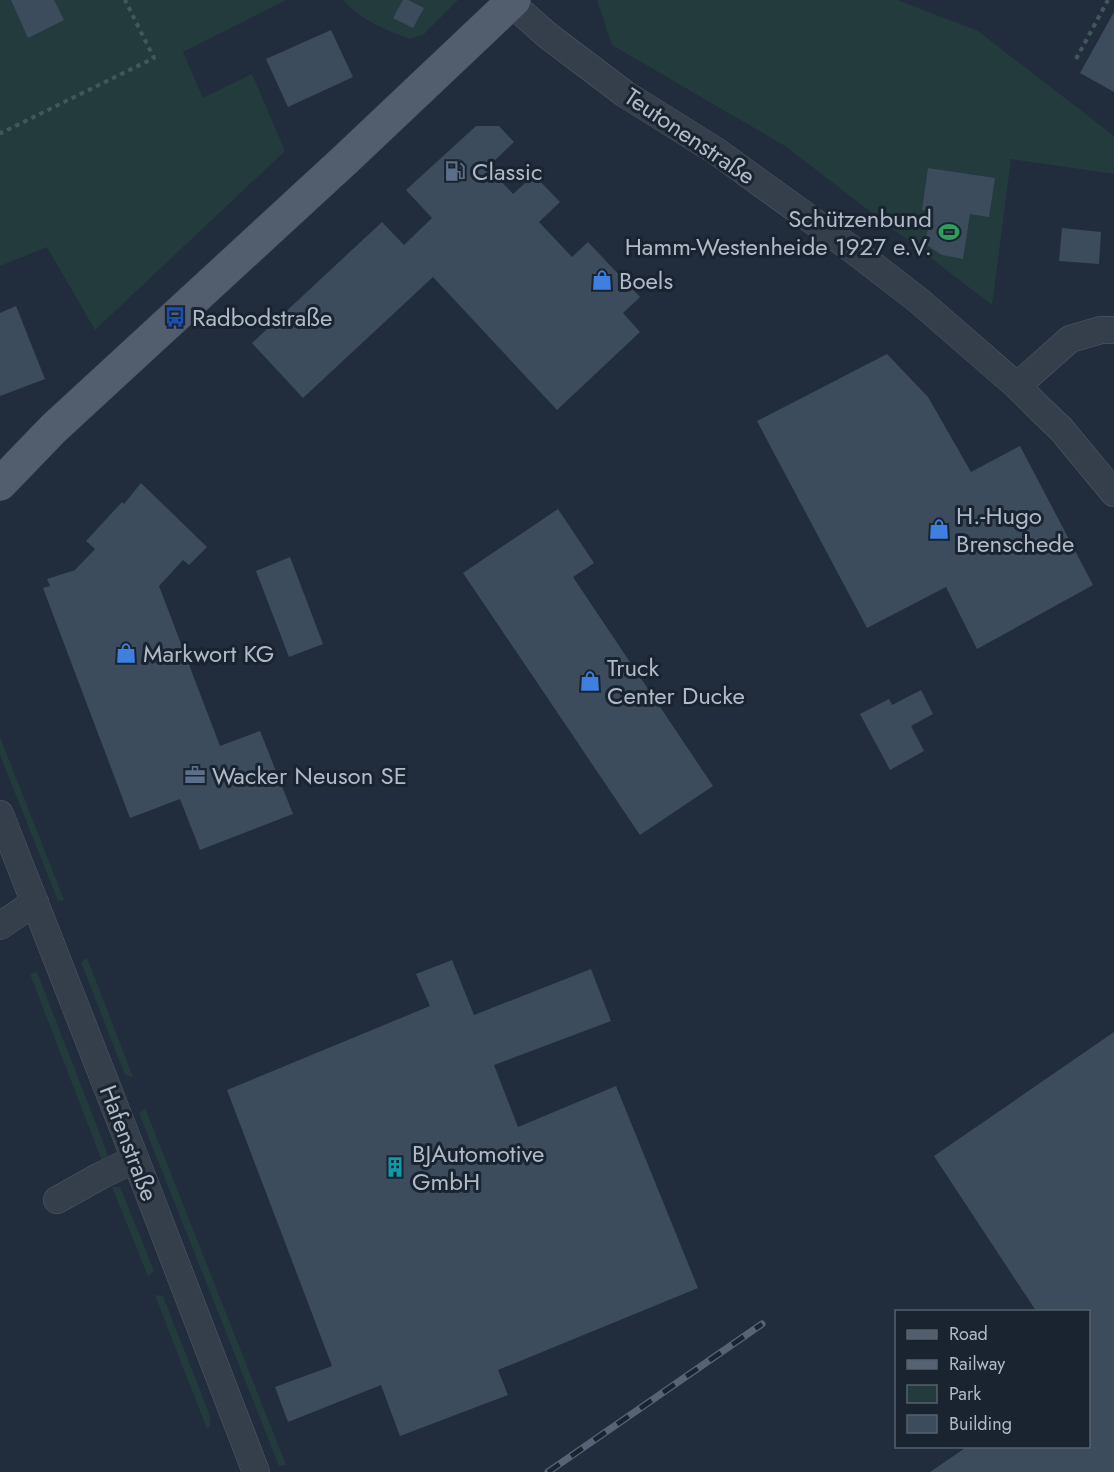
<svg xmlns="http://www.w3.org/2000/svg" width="1114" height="1472" font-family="Jost,sans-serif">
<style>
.green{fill:#233b3d}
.building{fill:#3c4c5c}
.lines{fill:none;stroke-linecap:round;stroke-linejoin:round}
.minor-casing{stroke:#505a67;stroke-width:28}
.major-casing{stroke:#3e4855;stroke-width:34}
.path{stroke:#40585b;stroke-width:4;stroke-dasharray:4.5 4.5;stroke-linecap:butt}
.minor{stroke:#353f4c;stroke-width:27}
.major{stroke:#525e6d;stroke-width:33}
.rail-casing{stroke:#566374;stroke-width:7}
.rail{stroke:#1a2431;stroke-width:4.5;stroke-dasharray:14;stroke-linecap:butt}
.labels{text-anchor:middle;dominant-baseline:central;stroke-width:6;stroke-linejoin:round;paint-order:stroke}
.street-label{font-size:24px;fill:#b0bac8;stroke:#1a2431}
.poi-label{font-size:24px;fill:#b0bac8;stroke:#1a2431;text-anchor:start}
</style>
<rect width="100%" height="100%" fill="#212d3c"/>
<g class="green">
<path d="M0,0H286L183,52L203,98L252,74L285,151L95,330L47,247L0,266Z"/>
<path d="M343,0H458L424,34L410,39C386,30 360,20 343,0Z"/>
<path d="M597,0H897L978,31L1114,136V174L1011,159L992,305L785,146L612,45Z"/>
<path d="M0,737L64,900L58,901L0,755Z"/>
<path d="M87,958L133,1077L125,1075L81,962Z"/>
<path d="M37,972L108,1155L102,1161L30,974Z"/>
<path d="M145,1108L286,1465L279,1466L139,1113Z"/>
<path d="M112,1187H120L154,1271L148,1276Z"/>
<path d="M155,1295L163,1296L210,1416V1426L207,1429Z"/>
</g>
<g class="building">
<path d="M11,0H54L64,20L28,38Z"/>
<path d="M403,0H408L424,8L413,28L393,18Z"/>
<path d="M1114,12V92L1080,73Z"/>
<path d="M331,30L353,77L288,107L266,59Z"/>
<path d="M476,126H499L514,142L488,167L513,194L534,175L560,202L539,222L572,257L588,242L640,297L623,313L640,332L557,410L433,277L303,398L252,343L382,222L404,245L432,218L406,190Z"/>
<path d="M928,168L995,178L989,217L970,214L963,259L942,255L925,244L931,211L922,210Z"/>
<path d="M1062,228L1101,232L1099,264L1059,261Z"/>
<path d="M16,306L45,379L0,396V313Z"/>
<path d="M887,354L928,397L971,472L1020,446L1093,585L977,649L946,587L867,628L757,421Z"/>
<path d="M141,483L207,547L189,565L183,560L159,586L220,746L260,731L293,814L200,850L180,799L130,818L43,588L50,586L47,579L75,570L95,549L86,541L122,502L124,504Z"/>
<path d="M558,509L594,563L573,577L713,786L640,835L463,573Z"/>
<path d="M290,557L323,644L289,657L256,571Z"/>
<path d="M921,690L933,714L911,726L924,751L890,770L860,714L889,699L892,705Z"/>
<path d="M452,960L474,1015L591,969L611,1021L494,1065L518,1127L616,1086L698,1288L498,1370L508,1395L400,1436L381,1385L288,1422L275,1387L332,1366L227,1090L430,1006L416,974Z"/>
<path d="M1114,1032V1472H930L968,1446H1089V1311H1036L934,1156Z"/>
</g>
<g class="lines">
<g class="minor-casing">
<g id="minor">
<path d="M511,3L547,35L625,94L716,151L849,247L918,300L1017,386L1040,409L1061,429L1114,493"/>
<path d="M1017,386L1070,339L1101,330H1114"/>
<path d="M0,814L149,1194L256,1472"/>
<path d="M0,926L35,902"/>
<path d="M57,1200L100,1176L135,1159"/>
</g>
</g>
<g class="major-casing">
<path id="major" d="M0,484L53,429L346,159L514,0"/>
</g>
<g class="path">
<path d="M1076,59L1108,0"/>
<path d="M0,131L1,133L154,58L125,0"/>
</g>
<use href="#minor" class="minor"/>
<use href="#major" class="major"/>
<g class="rail-casing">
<path id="rail" d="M548,1472L762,1324"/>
</g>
<use href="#rail" class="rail"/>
</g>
<defs>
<g id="fuel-bare" transform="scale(1.62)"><path d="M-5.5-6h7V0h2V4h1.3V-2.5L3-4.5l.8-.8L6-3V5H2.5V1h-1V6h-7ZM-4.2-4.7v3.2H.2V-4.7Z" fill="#5c6f8a" stroke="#1a2431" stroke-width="2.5" paint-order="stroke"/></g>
<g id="stadium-bare" transform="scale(1.62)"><path d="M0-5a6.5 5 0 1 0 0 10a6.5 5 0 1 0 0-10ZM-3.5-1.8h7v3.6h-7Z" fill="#2e9e5b" stroke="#1a2431" stroke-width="2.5" paint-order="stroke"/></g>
<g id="shop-bare" transform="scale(1.62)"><path d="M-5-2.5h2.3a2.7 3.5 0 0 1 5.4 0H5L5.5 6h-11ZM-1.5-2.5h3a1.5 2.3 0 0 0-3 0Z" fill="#3f7fe0" stroke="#1a2431" stroke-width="2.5" paint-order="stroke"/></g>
<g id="bus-bare" transform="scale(1.62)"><path d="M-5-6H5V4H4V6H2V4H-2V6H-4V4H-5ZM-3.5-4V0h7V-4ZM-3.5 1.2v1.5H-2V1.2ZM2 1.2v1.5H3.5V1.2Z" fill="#1a4fb4" stroke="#1a2431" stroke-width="2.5" paint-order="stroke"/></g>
<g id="office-bare" transform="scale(1.62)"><path d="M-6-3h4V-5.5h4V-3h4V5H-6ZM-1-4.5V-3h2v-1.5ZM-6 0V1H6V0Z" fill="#5c6f8a" stroke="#1a2431" stroke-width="2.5" paint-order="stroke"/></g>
<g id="building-bare" transform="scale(1.62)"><path d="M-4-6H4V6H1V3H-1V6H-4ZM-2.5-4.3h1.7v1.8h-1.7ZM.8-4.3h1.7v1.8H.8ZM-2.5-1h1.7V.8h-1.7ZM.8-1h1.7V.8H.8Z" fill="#0f9aa8" stroke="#1a2431" stroke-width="2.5" paint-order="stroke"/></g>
</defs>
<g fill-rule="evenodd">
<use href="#fuel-bare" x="455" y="171"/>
<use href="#stadium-bare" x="949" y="232"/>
<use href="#shop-bare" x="602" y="280"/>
<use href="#bus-bare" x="175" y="317"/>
<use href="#shop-bare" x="939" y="529"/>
<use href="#shop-bare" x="126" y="653"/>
<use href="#shop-bare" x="590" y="681"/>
<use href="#office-bare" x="195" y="775"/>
<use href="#building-bare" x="395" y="1167"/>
</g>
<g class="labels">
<g class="street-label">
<text transform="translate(690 136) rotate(34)">Teutonenstraße</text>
<text transform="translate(129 1143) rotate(69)">Hafenstraße</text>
</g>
<g class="poi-label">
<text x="472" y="171">Classic</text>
<text x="932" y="218" text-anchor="end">Schützenbund<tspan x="932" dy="28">Hamm-Westenheide 1927 e.V.</tspan></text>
<text x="619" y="280">Boels</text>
<text x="192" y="317">Radbodstraße</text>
<text x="956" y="515">H.-Hugo<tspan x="956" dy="28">Brenschede</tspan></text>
<text x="143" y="653">Markwort KG</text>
<text x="607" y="667">Truck<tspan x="607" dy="28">Center Ducke</tspan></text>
<text x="212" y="775">Wacker Neuson SE</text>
<text x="412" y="1153">BJAutomotive<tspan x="412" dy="28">GmbH</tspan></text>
</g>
</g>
<rect x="895" y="1310" width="195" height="138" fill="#1a2431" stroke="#56606d" stroke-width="1.5"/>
<rect x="907" y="1330" width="30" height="9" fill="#525e6d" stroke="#56606d" stroke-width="1.5"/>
<text x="949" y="1340" font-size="18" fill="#b0bac8">Road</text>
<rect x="907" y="1360" width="30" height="9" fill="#566374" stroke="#56606d" stroke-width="1.5"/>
<text x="949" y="1370" font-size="18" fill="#b0bac8">Railway</text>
<rect x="907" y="1385" width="30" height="18" fill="#233b3d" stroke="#56606d" stroke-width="1.5"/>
<text x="949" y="1400" font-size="18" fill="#b0bac8">Park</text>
<rect x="907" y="1415" width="30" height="18" fill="#3c4c5c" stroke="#56606d" stroke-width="1.5"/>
<text x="949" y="1430" font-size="18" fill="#b0bac8">Building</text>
</svg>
